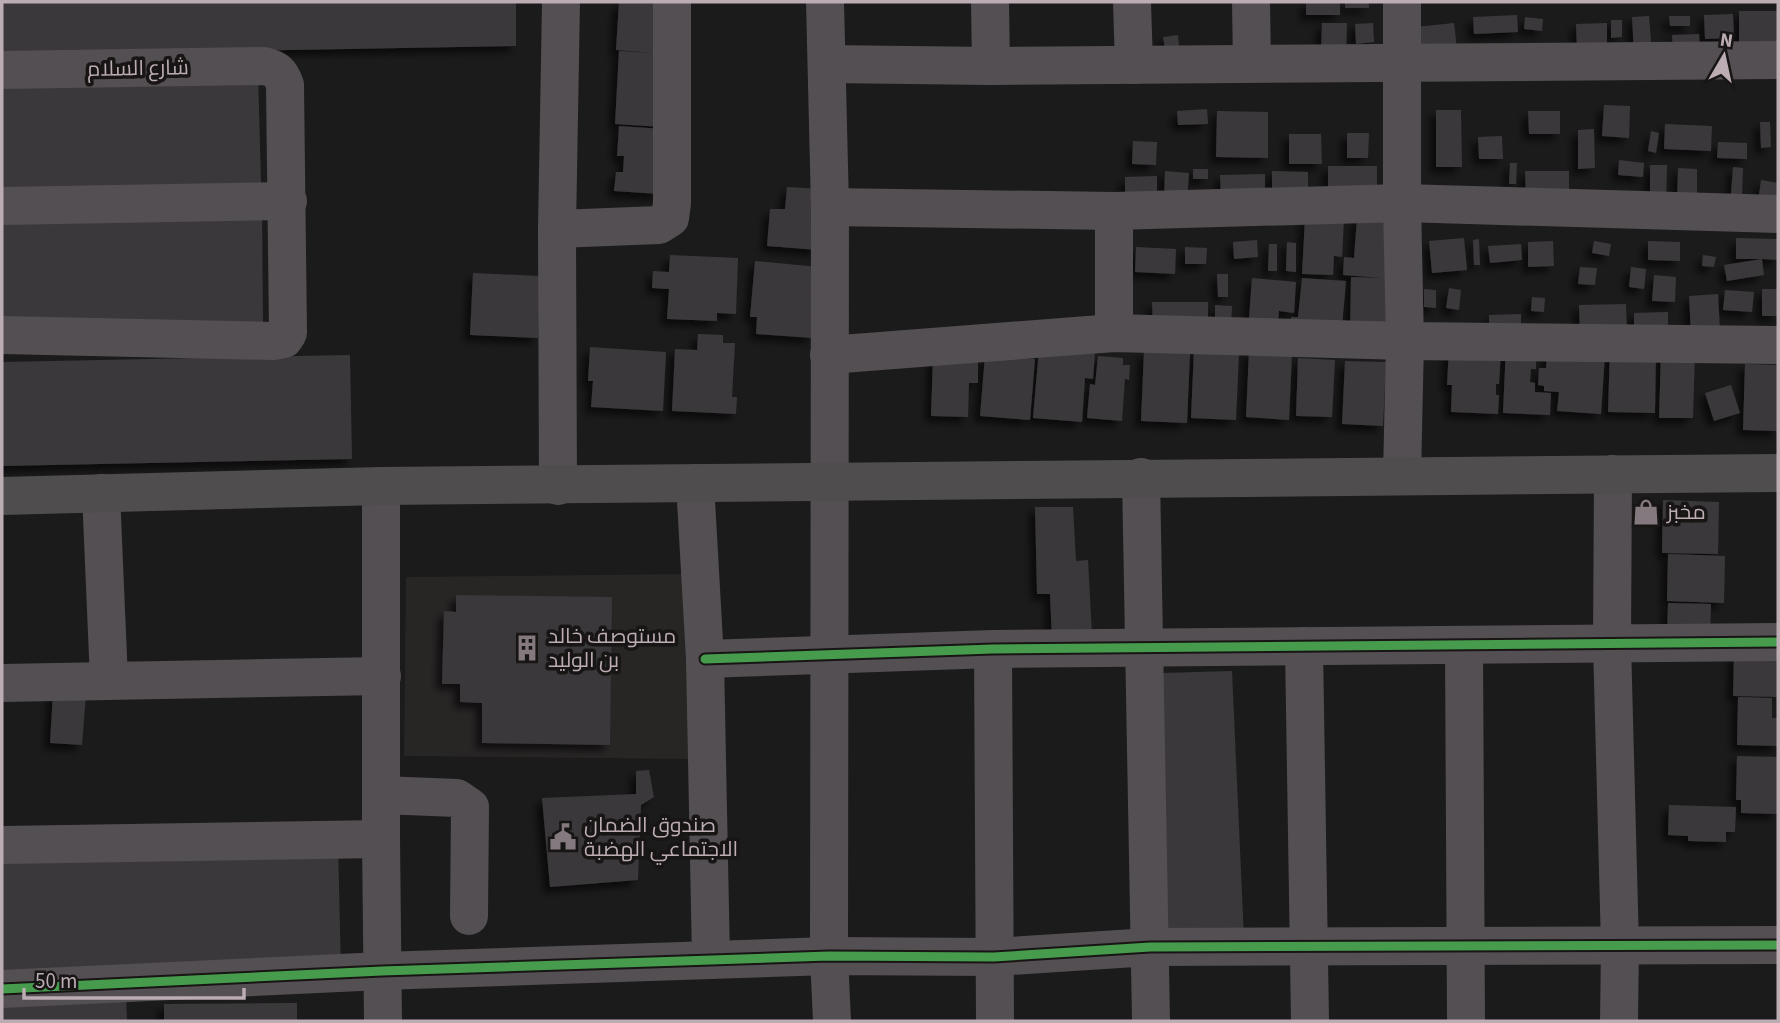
<svg xmlns="http://www.w3.org/2000/svg" width="1780" height="1023" font-family="'Source Sans 3',Cairo,sans-serif">
<style>
.built{fill:#282525}
.building{fill:#3a393a;filter:url(#shadow)}
.lines{fill:none;stroke-linecap:round;stroke-linejoin:round}
.minor{stroke:#544f52;stroke-width:38}
.major{stroke:#504d4e;stroke-width:38}
.cycleway-casing{stroke:#181515;stroke-width:13}
.cycleway{stroke:#469c4c;stroke-width:9}
.labels{text-anchor:middle;dominant-baseline:central;stroke-width:7;stroke-linejoin:round;paint-order:stroke}
.street-label{font-size:21px;fill:#bcacb4;stroke:#181515}
.poi-label{font-size:21px;fill:#bcacb4;stroke:#181515;text-anchor:start}
</style>
<defs>
<filter id="shadow"><feDropShadow dx="-6" dy="6" stdDeviation="3.5" flood-color="#0009"/></filter>
</defs>
<rect width="100%" height="100%" fill="#1b1b1b"/>
<path class="built" d="M687,574L690,759L404,756L406,577Z"/>
<g class="building">
<path d="M2,2H516V46L2,55Z"/>
<path d="M619,2H665L662,127L615,124L619,51L656,53L616,50Z"/>
<rect x="1306" y="2" width="34" height="13"/>
<rect x="1345" y="2" width="24" height="6"/>
<rect x="1739" y="11" width="39" height="43"/>
<path d="M1733,14L1734,38L1705,39L1704,15Z"/>
<path d="M1517,15L1518,32L1474,34L1473,17Z"/>
<path d="M1649,16L1652,53L1634,54L1632,17Z"/>
<path d="M1669,16H1690V26H1670Z"/>
<path d="M1525,17L1543,19L1542,31L1524,29Z"/>
<path d="M1611,20H1622V37L1611,38Z"/>
<path d="M1322,23H1347L1346,52H1321Z"/>
<path d="M1373,23L1374,42L1356,44L1355,24Z"/>
<path d="M1454,23L1457,49L1418,53L1416,27Z"/>
<path d="M1607,23V51H1577L1576,24Z"/>
<path d="M1699,34L1700,53H1673L1672,35Z"/>
<path d="M1178,35L1179,46L1165,48L1163,37Z"/>
<path d="M258,73L261,183L2,189V80Z"/>
<path d="M1604,105L1630,106L1629,138L1602,136Z"/>
<path d="M1207,109L1208,124L1178,125L1177,111Z"/>
<path d="M1436,110H1461L1462,167H1436Z"/>
<path d="M1217,111L1268,112V158L1216,157Z"/>
<path d="M1528,111H1560V134H1529Z"/>
<path d="M1760,122H1770L1771,147L1761,148Z"/>
<path d="M1665,124L1712,126L1711,151L1664,149Z"/>
<path d="M619,126L663,129L659,194L614,191L616,172H623L624,156H617Z"/>
<path d="M1594,129L1595,168L1578,169V130Z"/>
<path d="M1651,131L1659,133L1656,153L1648,151Z"/>
<path d="M1347,133H1369L1368,158H1347Z"/>
<path d="M1289,134H1321L1322,164H1289Z"/>
<path d="M1502,136L1503,159H1479L1478,137Z"/>
<path d="M1133,141L1157,142L1156,165L1132,164Z"/>
<path d="M1718,142L1747,143V159L1717,158Z"/>
<path d="M1619,160L1644,163L1643,177L1618,175Z"/>
<path d="M1510,163H1517L1516,184H1509Z"/>
<path d="M1650,165H1667L1666,204L1650,203Z"/>
<rect x="1328" y="166" width="49" height="30"/>
<path d="M1733,167L1743,168L1742,195L1731,194Z"/>
<path d="M1678,168L1697,169V203L1677,202Z"/>
<rect x="1193" y="169" width="15" height="10"/>
<path d="M1165,171L1189,173L1187,201L1164,200Z"/>
<path d="M1272,171L1308,172V202L1272,201Z"/>
<path d="M1525,171H1569V198H1526Z"/>
<path d="M1265,174V196L1221,197L1220,175Z"/>
<path d="M1157,176V196L1125,197V177Z"/>
<path d="M1761,180L1778,183V205L1758,202Z"/>
<path d="M787,187L824,189L818,250L767,246L770,209H785Z"/>
<path d="M262,210L263,325L2,327V214Z"/>
<path d="M1357,217L1399,220L1398,338L1350,337L1351,277L1383,278L1343,275L1344,257L1354,258Z"/>
<path d="M1305,218L1344,220L1342,257L1334,256L1333,275L1302,274Z"/>
<path d="M1464,238L1467,270L1432,273L1429,241Z"/>
<path d="M1736,238L1778,239V260L1762,259L1764,275L1727,281L1724,265L1762,259H1736Z"/>
<path d="M1479,239L1480,265H1474L1473,240Z"/>
<path d="M1257,240L1258,257L1234,259L1233,242Z"/>
<path d="M1553,241L1554,266L1528,267V242Z"/>
<path d="M1594,241L1611,244L1609,256L1592,253Z"/>
<path d="M1648,241L1680,242V261L1648,260Z"/>
<path d="M1287,242L1296,243V272L1286,271Z"/>
<path d="M1269,244H1277V271H1268Z"/>
<path d="M1521,244L1522,260L1490,263L1488,246Z"/>
<path d="M1136,247L1176,249L1175,274L1135,272Z"/>
<path d="M1185,247L1207,248L1206,264H1185Z"/>
<path d="M670,255L738,258L736,314L717,313V321L667,319L669,289L652,288L653,271L669,272Z"/>
<path d="M1703,255L1716,257L1714,267L1702,266Z"/>
<path d="M755,261L819,267L813,338L756,334L757,317H750Z"/>
<path d="M1580,267L1597,268L1595,285L1578,284Z"/>
<path d="M1631,267L1646,269L1644,289L1629,287Z"/>
<path d="M473,273L540,276L538,338L470,335Z"/>
<path d="M1217,274H1228V297H1218Z"/>
<path d="M1654,275L1676,277L1675,302L1652,301Z"/>
<path d="M1252,278L1296,282L1294,313L1279,311L1277,333L1248,331Z"/>
<path d="M1302,278L1346,281L1341,338L1289,333L1291,317H1298Z"/>
<path d="M1449,288L1461,290L1459,310L1446,308Z"/>
<path d="M1424,289L1436,290V308L1424,307Z"/>
<rect x="1762" y="289" width="16" height="27"/>
<path d="M1725,290L1754,292L1752,312L1723,310Z"/>
<path d="M1718,294L1720,331L1691,333L1689,296Z"/>
<path d="M1532,297L1545,298L1544,312L1531,311Z"/>
<path d="M1152,302H1208V326H1153Z"/>
<path d="M1626,304L1627,334L1580,335L1579,305Z"/>
<path d="M1215,305L1232,306L1231,328L1215,327Z"/>
<path d="M1668,312V332H1634V313Z"/>
<path d="M1521,314V334L1489,335V315Z"/>
<path d="M698,334L723,335V343H735L732,397H737L736,414L672,411L675,349L697,350Z"/>
<path d="M1548,344L1605,354L1601,414L1557,411L1559,392L1544,391V386L1538,385L1539,368H1546Z"/>
<path d="M1610,346L1656,348L1655,413L1608,412Z"/>
<path d="M590,347L666,352L663,411L591,407L593,381H588Z"/>
<path d="M1506,347L1536,348V369H1531L1530,382L1535,383V392L1551,393L1550,415L1503,413Z"/>
<path d="M1449,348L1501,350L1499,384H1496V395H1499L1498,414L1451,412L1452,385H1447Z"/>
<path d="M1039,349L1095,353L1093,379L1085,378L1082,422L1033,418Z"/>
<path d="M1194,350L1239,352L1236,420L1191,418Z"/>
<path d="M1144,351L1190,353L1187,423L1141,421Z"/>
<path d="M1249,351L1292,353L1289,420L1246,417Z"/>
<path d="M1661,352L1695,353L1693,418H1659Z"/>
<path d="M350,355L352,459L2,466V362Z"/>
<path d="M985,355L1035,359L1030,420L980,416Z"/>
<path d="M1098,356L1123,358V365H1130L1129,380L1125,379L1122,421L1087,418L1090,384L1095,385Z"/>
<path d="M933,357L978,359V383H969L968,417L931,416Z"/>
<path d="M1298,358L1335,360L1332,417L1296,416Z"/>
<path d="M1345,361L1386,362L1383,426L1342,424Z"/>
<path d="M1745,364L1778,365V431L1743,430Z"/>
<path d="M1731,385L1740,413L1714,421L1705,393Z"/>
<path d="M1663,500L1719,502L1718,554L1662,553Z"/>
<path d="M1035,507H1073L1076,561L1088,560L1092,635L1052,640L1050,594H1037Z"/>
<path d="M1668,554L1725,556L1724,603L1667,601Z"/>
<path d="M456,595L612,597L610,745L482,743V703L460,702V684H442L444,611L456,612Z"/>
<path d="M1668,603L1711,604L1710,638L1667,637Z"/>
<path d="M1734,654L1778,655V697L1733,696Z"/>
<path d="M1232,671L1244,939L1165,943L1162,673Z"/>
<path d="M53,693L86,695L82,745L50,743Z"/>
<path d="M1738,697L1772,698V718H1778V746L1737,745Z"/>
<path d="M1737,756L1778,757L1777,814L1741,813V800H1736Z"/>
<path d="M649,770L654,797L641,805L638,880L550,887L542,798L636,794V771Z"/>
<path d="M1669,805L1736,807L1735,832H1726V842L1688,841V836L1668,835Z"/>
<path d="M338,844L341,972L2,978V849Z"/>
<path d="M126,996L127,1021H2V1001Z"/>
<path d="M297,1003V1021H164V1004Z"/>
</g>
<g class="lines">
<g class="minor">
<path d="M825,2L830,207L829,956L832,1021"/>
<path d="M990,2L991,66"/>
<path d="M1132,2L1134,65"/>
<path d="M1251,2L1252,63"/>
<path d="M827,64L991,66L1778,60"/>
<path d="M2,70L264,66C277,69 281,73 285,85L288,333L284,339L273,341L2,335"/>
<path d="M2,206L288,201"/>
<path d="M830,207L1114,211L1402,203L1778,214"/>
<path d="M557,229L659,225L670,218L672,203V2"/>
<path d="M1114,333V211"/>
<path d="M829,355L1114,333L1405,341L1778,345"/>
<path d="M1613,474L1612,643L1620,946L1619,1021"/>
<path d="M1402,476L1405,341L1402,203V2"/>
<path d="M1141,477L1151,1021"/>
<path d="M695,483L705,659L711,960"/>
<path d="M381,486V839L383,1021"/>
<path d="M558,486L557,229L561,2"/>
<path d="M101,493L109,680"/>
<path d="M1464,645L1466,1021"/>
<path d="M1304,646L1310,1021"/>
<path d="M993,649L995,1021"/>
<path d="M705,659L993,649L1778,642"/>
<path d="M2,683L382,676"/>
<path d="M381,795L457,798L470,807L469,916"/>
<path d="M2,845L381,839"/>
<path d="M2,989L382,971L829,956L994,957L1150,947L1778,945"/>
</g>
<path class="major" d="M2,496L381,486L1778,473"/>
<g class="cycleway-casing">
<g id="cycleway">
<path d="M705,659L993,649L1778,642"/>
<path d="M2,989L382,971L829,956L994,957L1150,947L1778,945"/>
</g>
</g>
<use href="#cycleway" class="cycleway"/>
</g>
<defs>
<g id="shop-bare" transform="scale(2.1)"><path d="M-5-2.5h2.3a2.7 3.5 0 0 1 5.4 0H5L5.5 6h-11ZM-1.5-2.5h3a1.5 2.3 0 0 0-3 0Z" fill="#84797e" stroke="#181515" stroke-width="2.5" paint-order="stroke"/></g>
<g id="building-bare" transform="scale(2.1)"><path d="M-4-6H4V6H1V3H-1V6H-4ZM-2.5-4.3h1.7v1.8h-1.7ZM.8-4.3h1.7v1.8H.8ZM-2.5-1h1.7V.8h-1.7ZM.8-1h1.7V.8H.8Z" fill="#84797e" stroke="#181515" stroke-width="2.5" paint-order="stroke"/></g>
<g id="civic-bare" transform="scale(2.1)"><path d="M-.6-6.5H3V-4.5H.6V-3L4-1V1h2V6H-6V1h2V-1L-.6-3ZM-1.2 2.5V6h2.4V2.5Z" fill="#84797e" stroke="#181515" stroke-width="2.5" paint-order="stroke"/></g>
</defs>
<g fill-rule="evenodd">
<use href="#shop-bare" x="1646" y="512"/>
<use href="#building-bare" x="527" y="648"/>
<use href="#civic-bare" x="563" y="837"/>
</g>
<g class="labels">
<g class="street-label">
<text transform="translate(138 68) rotate(-1)">شارع السلام</text>
</g>
<g class="poi-label">
<text x="1667" y="512">مخبز</text>
<text x="548" y="636">مستوصف خالد<tspan x="548" dy="24">بن الوليد</tspan></text>
<text x="584" y="825">صندوق الضمان<tspan x="584" dy="24">الاجتماعي الهضبة</tspan></text>
</g>
</g>
<rect width="1780" height="1023" fill="none" stroke="#bcacb4" stroke-width="7"/>
<g transform="translate(1724 56) rotate(9)" stroke="#181515" stroke-width="5" paint-order="stroke">
<path d="M0-5L12 26L0 18L-12 26Z" fill="#bcacb4"/>
<text y="-10" font-size="19" font-weight="bold" text-anchor="middle" fill="#bcacb4">N</text>
</g>
<path d="M24 988v10h220v-10" fill="none" stroke="#bcacb4" stroke-width="3.5"/>
<text x="35" y="988" font-size="21" fill="#bcacb4" stroke="#181515" stroke-width="5" paint-order="stroke">50 m</text>
</svg>
